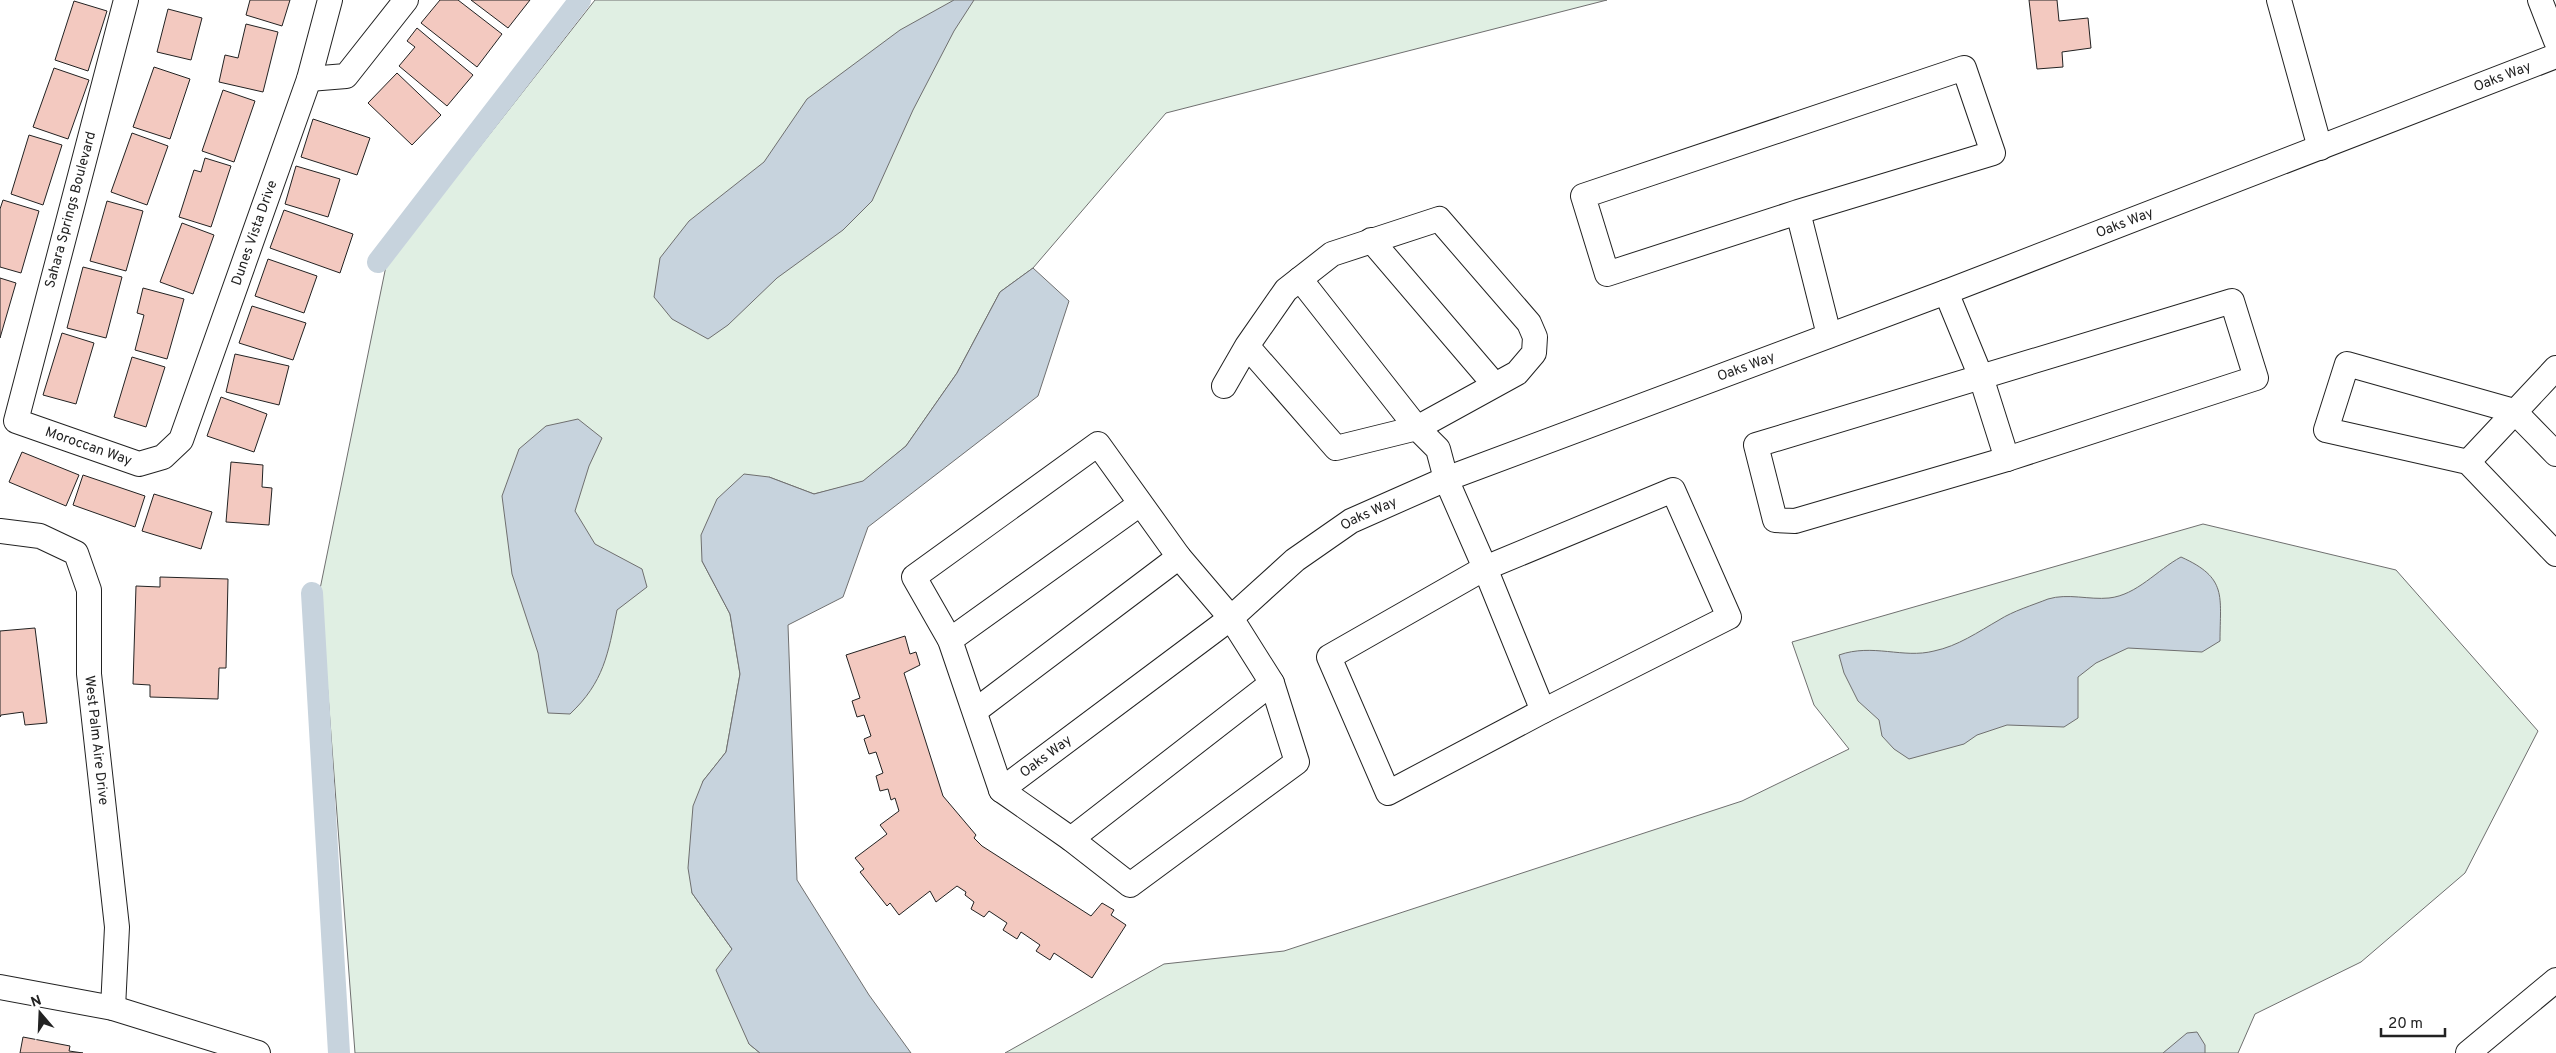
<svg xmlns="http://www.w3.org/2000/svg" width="2556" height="1053" font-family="Overpass,sans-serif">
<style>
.green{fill:#e0efe3;stroke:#6f6f6f}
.water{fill:#c7d3dd;stroke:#6f6f6f}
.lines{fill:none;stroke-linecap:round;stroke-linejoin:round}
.canal{stroke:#c7d3dd;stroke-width:22}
.building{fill:#f3c9c0;stroke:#222}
.minor-casing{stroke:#222;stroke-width:26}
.minor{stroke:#fff;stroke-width:24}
.labels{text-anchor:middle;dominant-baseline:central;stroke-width:4;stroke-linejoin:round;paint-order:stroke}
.street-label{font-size:14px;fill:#222;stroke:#fff}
</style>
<rect width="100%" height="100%" fill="#fff"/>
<g class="green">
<path d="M595,0H1607L1166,113L1033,268L1000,292L957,373L906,446L863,482L814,494L769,477L702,561L730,614L740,674L726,752L703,781L692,893L732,949L749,1044L760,1053H355L320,589L386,266Z"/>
<path d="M2203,524L2396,570L2538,731L2465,873L2361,962L2255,1014L2238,1053H1005L1164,964L1284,951L1742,801L1849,749L1814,705L1792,642Z"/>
</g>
<g class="water">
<path d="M954,0H974L954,31L913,110L872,201L843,230L777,278L728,325L708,339L672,319L654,297L660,258L689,221L764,162L807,99L900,30Z"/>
<path d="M1033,268L1069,301L1038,396L868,527L843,597L788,625L797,880L869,995L911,1053H760L749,1044L716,970L732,949L692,893L688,868L693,806L703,781L726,752L740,674L730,614L702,561L701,535L717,499L744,474L769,477L814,494L863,481L906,446L957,373L1000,292Z"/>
<path d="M578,419L602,438L589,466L575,511L595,544L642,569L647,587L617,610C608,654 604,682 570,714L548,713L538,653L512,574L502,496L519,449L546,426Z"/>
<path d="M2181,557C2228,578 2220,596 2220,641L2202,652L2128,648L2096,663L2078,677V718L2064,727L2007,725L1977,735L1964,744L1909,759L1894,749L1882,736L1879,720L1858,701L1844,673L1839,655C1873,643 1903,659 1934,651C1958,646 1978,632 1999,620C2013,611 2033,605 2048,599C2068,593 2089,600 2109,598C2137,595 2157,570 2181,557Z"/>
<path d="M2197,1032L2205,1045V1053H2163L2187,1033Z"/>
</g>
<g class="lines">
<g class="canal">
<path d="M378,262L580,0"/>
<path d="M312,593L339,1053"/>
</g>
</g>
<g class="building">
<path d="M250,0H290L282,26L246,15Z"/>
<path d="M440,0H458L502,34L477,67L421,23Z"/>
<path d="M471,0H530L508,28Z"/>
<path d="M2029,0H2057L2059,21L2088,18L2091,48L2062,52L2063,67L2037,69Z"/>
<path d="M74,1L107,11L88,71L55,60Z"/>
<path d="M168,9L202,18L191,60L157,52Z"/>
<path d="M246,24L278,32L263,92L219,82L225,55L238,58Z"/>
<path d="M417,28L473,75L447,106L399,66L415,47L407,41Z"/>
<path d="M154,67L190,79L170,139L133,127Z"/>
<path d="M54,68L89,80L68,139L33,127Z"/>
<path d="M397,73L441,115L412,145L368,103Z"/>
<path d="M223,90L255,101L234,162L202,151Z"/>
<path d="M313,119L370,138L357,175L301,157Z"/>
<path d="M132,133L168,146L147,205L111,192Z"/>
<path d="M29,135L62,145L43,205L11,194Z"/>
<path d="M205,158L231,166L211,227L179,217L194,170L201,172Z"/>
<path d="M296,166L340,179L328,217L285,204Z"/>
<path d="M3,200L39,211L21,273L0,267V209Z"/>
<path d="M107,201L143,211L126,271L90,261Z"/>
<path d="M284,210L353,234L340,273L270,248Z"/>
<path d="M182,223L214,235L193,294L160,282Z"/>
<path d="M268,259L317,276L304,313L255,296Z"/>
<path d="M83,267L122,277L106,338L67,328Z"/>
<path d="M0,278L16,283L0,338Z"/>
<path d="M143,288L184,299L167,359L135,350L144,315L137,313Z"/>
<path d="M252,306L306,323L293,360L239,343Z"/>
<path d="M62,333L94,343L76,404L43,395Z"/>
<path d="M235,354L289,366L279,405L226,392Z"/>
<path d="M132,357L165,367L146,427L114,417Z"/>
<path d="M221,397L267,414L254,452L207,436Z"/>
<path d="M22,452L79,475L66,506L9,482Z"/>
<path d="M231,462L263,465L262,487L272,488L269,525L226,522Z"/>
<path d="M83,475L145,496L135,527L73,505Z"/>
<path d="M154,494L212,512L201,549L142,531Z"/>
<path d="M160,577L228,579L226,668H219L218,699L150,697V685L133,684L136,586L160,587Z"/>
<path d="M35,628L47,723L25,725L23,712L1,715L0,717V631Z"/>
<path d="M905,636L910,654L916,652L920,665L904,673L943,796L976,835L974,838L982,846L1091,916L1102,903L1114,910L1111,915L1126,925L1092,978L1054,953L1050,960L1036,951L1040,945L1021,932L1017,939L1003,930L1007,923L989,911L984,917L971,909L974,902L965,895L966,892L957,886L936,902L930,891L899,915L890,903L887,906L860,872L864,869L855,858L887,834L880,825L899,811L895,798L891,800L888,789L880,791L876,776L883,773L876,752L869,754L864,739L871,736L864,715L857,717L852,701L860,698L846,655Z"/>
<path d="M23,1037L70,1046L69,1051L83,1053H20Z"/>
</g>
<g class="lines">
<g class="minor-casing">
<g id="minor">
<path id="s1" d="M126,0L16,421L139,464L163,457L181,440L309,79L330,0"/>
<path d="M2279,0L2320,148"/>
<path d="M2540,0L2556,41"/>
<path d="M309,79L346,76L406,0"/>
<path d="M1798,212L1607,274L1583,196L1964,68L1993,153L1798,212L1829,335"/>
<path d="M1371,240L1494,384"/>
<path d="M1300,279L1417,428L1438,449L1446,479L1485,568L1543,711"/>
<path d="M1946,292L1981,377L2007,459"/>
<path d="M2232,301L2256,378L2007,459L1795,521L1775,520L1756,445Z"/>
<path d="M1224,386L1247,346L1286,290L1332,254L1439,219L1529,323L1535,337L1534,353L1517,373L1417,428L1336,448L1247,346"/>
<path d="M1098,444L1179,557L1231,618L1272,683L1297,762L1130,885L1071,839L1001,790L950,640L914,577Z"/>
<path d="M2556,454L2514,411L2347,364L2326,430L2468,462L2556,554"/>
<path d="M2468,462L2556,368"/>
<path d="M1673,490L1729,617L1543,711L1388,793L1329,657L1485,568Z"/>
<path id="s2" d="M0,531L40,536L76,553L89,590V674L117,927L113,1008"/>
<path d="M950,640L1140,504"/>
<path d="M975,711L1179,557"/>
<path id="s3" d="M1001,790L1231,618L1295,560L1351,521L1446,479L1946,292L2556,56"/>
<path d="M1071,839L1272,683"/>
<path d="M0,987L113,1008L258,1053"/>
<path d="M2468,1053L2556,980"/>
</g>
</g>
<use href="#minor" class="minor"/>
</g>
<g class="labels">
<g class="street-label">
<text stroke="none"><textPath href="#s3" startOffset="1676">Oaks Way</textPath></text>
<text transform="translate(71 210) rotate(-75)">Sahara Springs Boulevard</text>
<text stroke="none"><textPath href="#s3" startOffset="1271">Oaks Way</textPath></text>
<text stroke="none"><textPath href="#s1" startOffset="835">Dunes Vista Drive</textPath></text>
<text stroke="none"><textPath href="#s3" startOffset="866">Oaks Way</textPath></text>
<text stroke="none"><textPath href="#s1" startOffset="512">Moroccan Way</textPath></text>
<text stroke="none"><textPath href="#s3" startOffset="461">Oaks Way</textPath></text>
<text stroke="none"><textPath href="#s2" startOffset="270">West Palm Aire Drive</textPath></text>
<text stroke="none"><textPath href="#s3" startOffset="56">Oaks Way</textPath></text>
</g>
</g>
<g transform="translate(40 1013) rotate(341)" stroke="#ffffff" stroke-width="4" paint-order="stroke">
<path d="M0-4L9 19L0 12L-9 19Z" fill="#222222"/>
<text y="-8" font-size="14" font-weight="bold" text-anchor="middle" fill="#222222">N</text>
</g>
<path d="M2381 1028v8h64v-8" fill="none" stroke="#222222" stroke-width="2.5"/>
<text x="2388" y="1028" font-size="15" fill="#222222" stroke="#ffffff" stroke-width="4" paint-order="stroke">20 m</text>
</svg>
